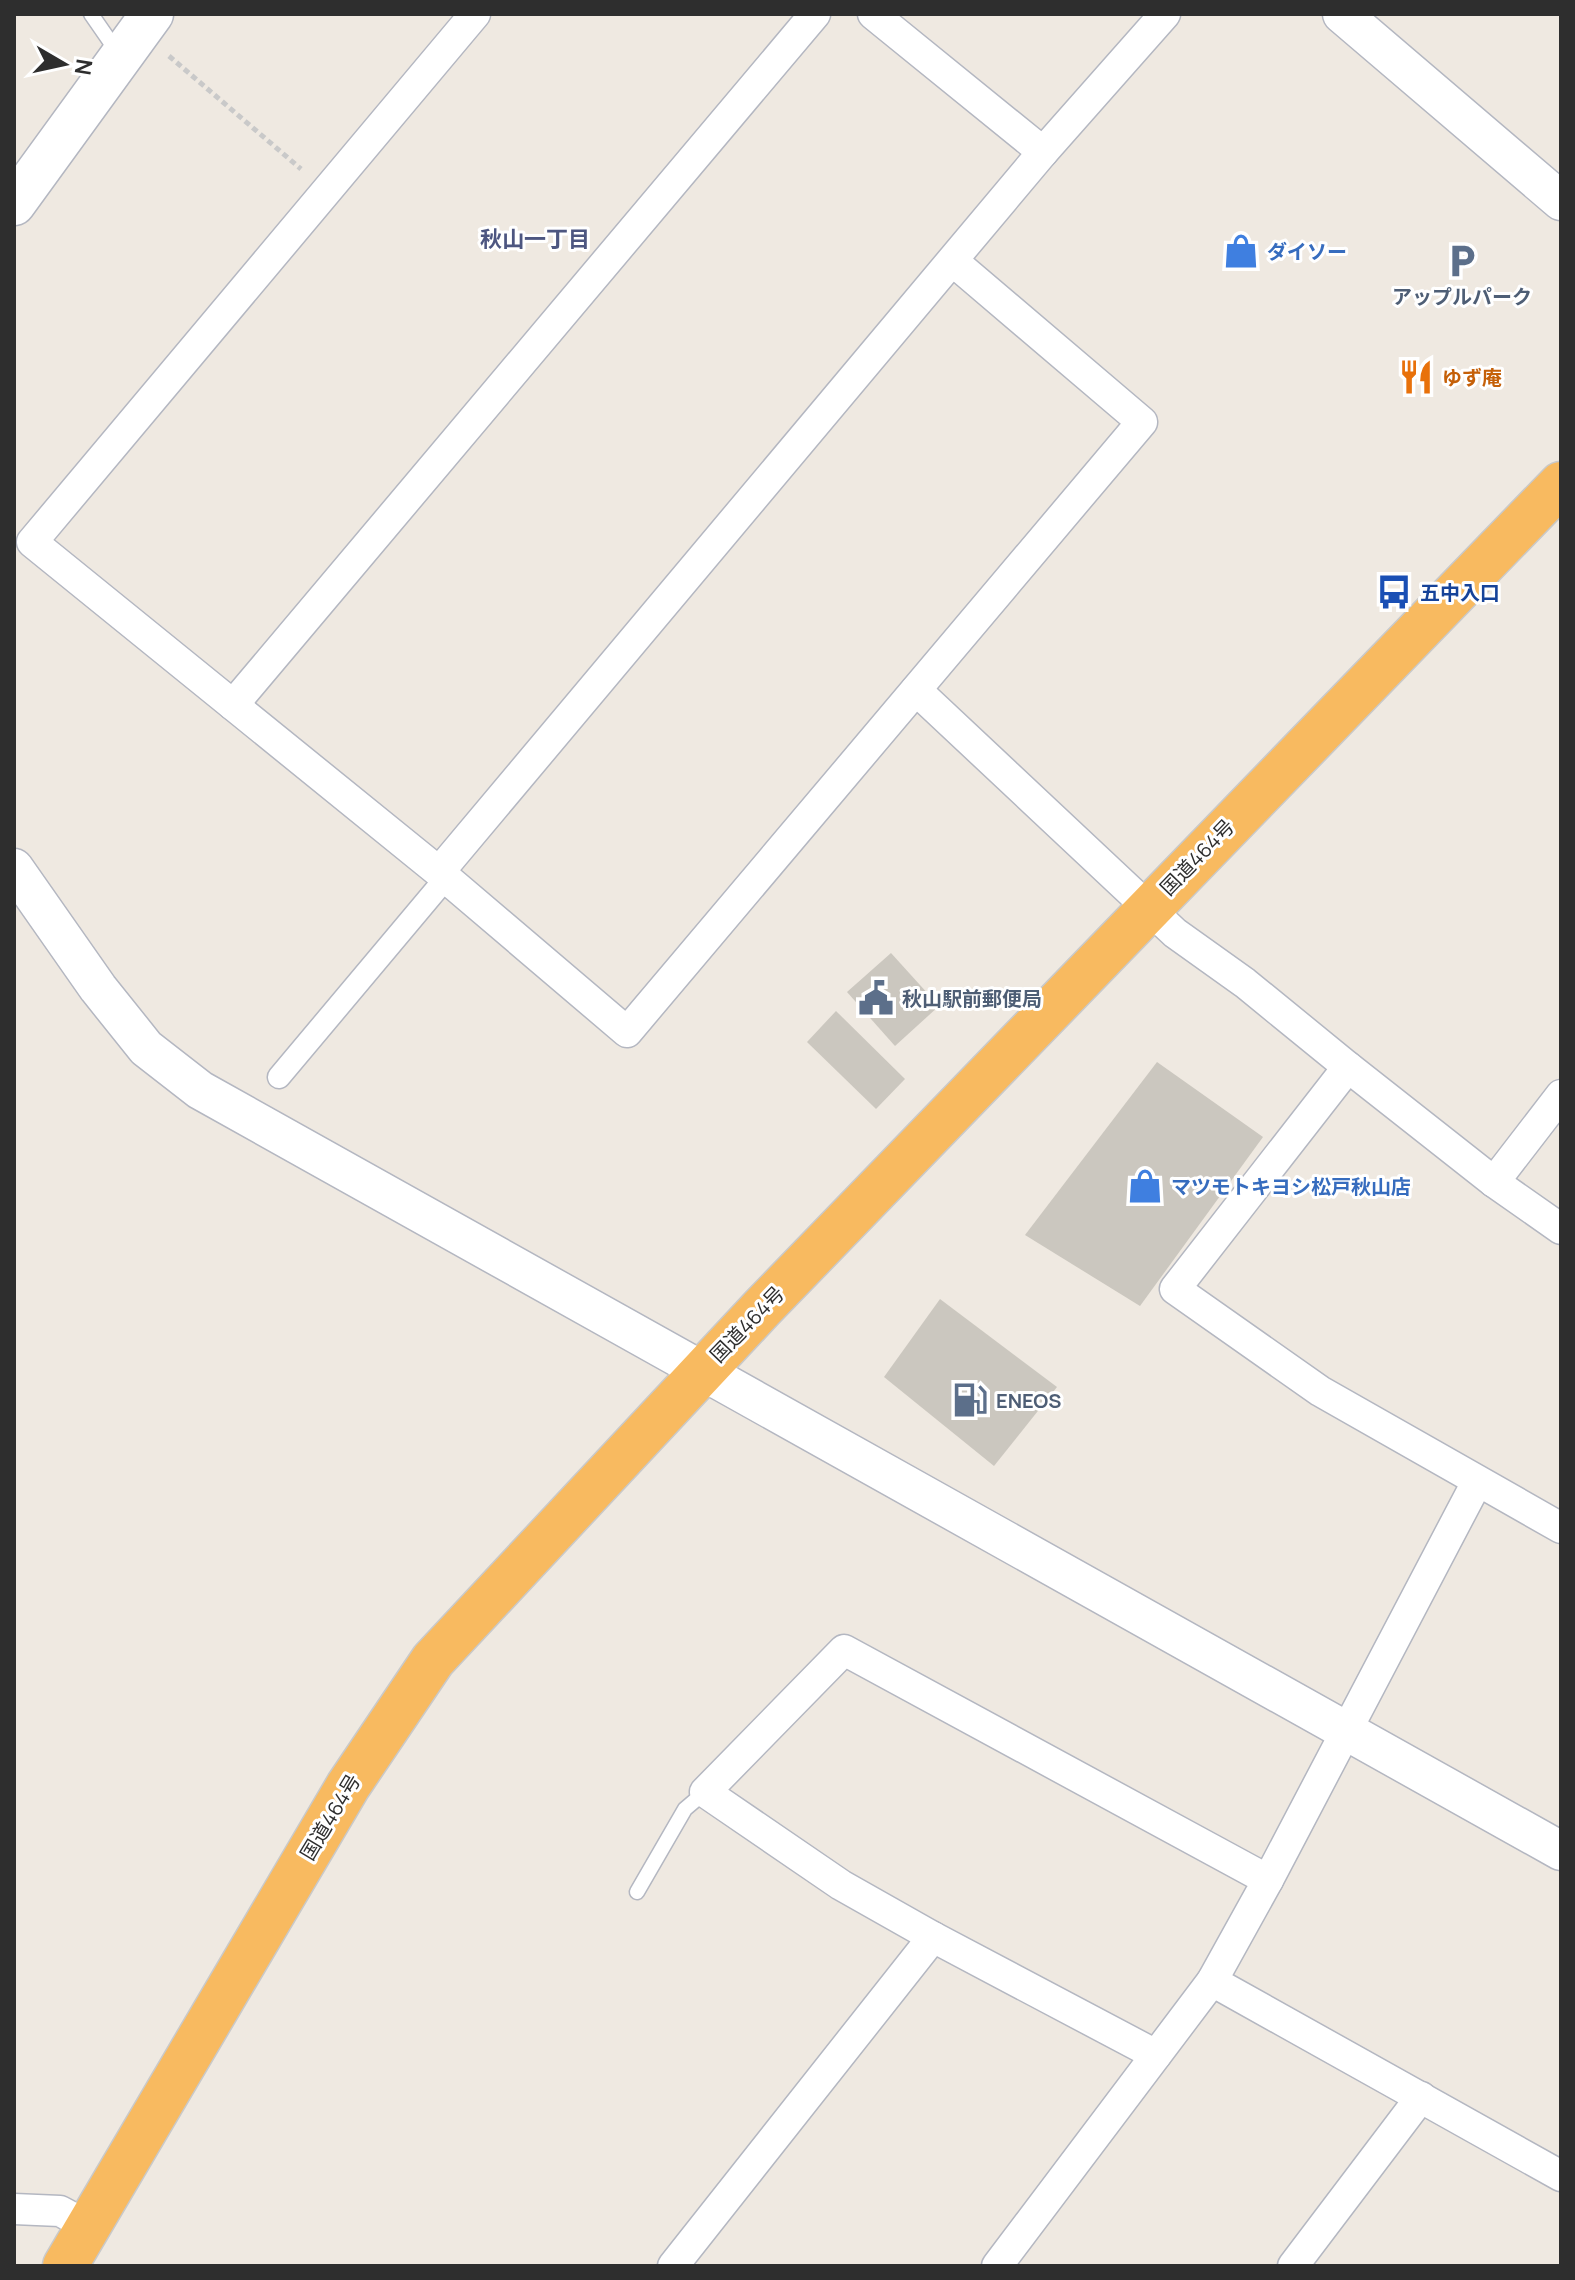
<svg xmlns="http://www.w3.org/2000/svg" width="1575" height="2280" font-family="Manrope,'Noto Sans JP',sans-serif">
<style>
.building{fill:#cbc7bf}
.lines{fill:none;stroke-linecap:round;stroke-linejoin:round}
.service-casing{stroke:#b4b7c1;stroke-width:17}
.pedestrian-casing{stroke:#b4b7c1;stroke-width:25}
.minor-casing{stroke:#b4b7c1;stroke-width:33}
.tertiary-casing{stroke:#b4b7c1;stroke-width:41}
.secondary-casing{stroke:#b4b7c1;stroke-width:45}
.trunk-casing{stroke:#c9c9c9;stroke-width:47}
.path{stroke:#c9c9c9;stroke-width:5;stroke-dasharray:6 4;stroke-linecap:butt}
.service{stroke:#fff;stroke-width:14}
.pedestrian{stroke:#fff;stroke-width:22}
.minor{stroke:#fff;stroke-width:30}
.tertiary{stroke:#fff;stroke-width:38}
.secondary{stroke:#fff;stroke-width:42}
.trunk{stroke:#f8ba60;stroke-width:44}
.labels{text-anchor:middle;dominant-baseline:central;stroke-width:6;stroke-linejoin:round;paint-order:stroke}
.shop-label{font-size:20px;font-weight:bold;fill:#366cbe;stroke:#fff;text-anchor:start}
.service-label{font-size:20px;font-weight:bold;fill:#4e5e75;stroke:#fff;text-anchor:start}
.food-label{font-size:20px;font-weight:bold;fill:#c56008;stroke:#fff;text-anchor:start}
.transit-label{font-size:20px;font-weight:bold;fill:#164399;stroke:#fff;text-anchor:start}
.street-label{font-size:20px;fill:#2e2e2e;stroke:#fff}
.neighbourhood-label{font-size:22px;font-weight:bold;fill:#4d5680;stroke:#fff}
</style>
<rect width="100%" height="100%" fill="#efe9e1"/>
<g class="building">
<path d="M891,953L939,1006L895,1046L847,992Z"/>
<path d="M836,1011L905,1079L876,1109L807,1042Z"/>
<path d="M1157,1062L1263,1137L1140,1306L1025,1235Z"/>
<path d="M940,1299L1057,1387L994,1466L884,1377Z"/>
</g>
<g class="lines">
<g class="service-casing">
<g id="service">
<path d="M91,14L118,53"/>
<path d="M637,1892L685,1809L705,1792"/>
</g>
</g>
<g class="pedestrian-casing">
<path id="pedestrian" d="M279,1077L446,878"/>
</g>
<g class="minor-casing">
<g id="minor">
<path d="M873,14L1043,152"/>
<path d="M954,262L1142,422L627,1032L439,872L1043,152L1165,14"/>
<path d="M916,690L1175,933L1245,983L1348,1067"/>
<path d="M233,705L815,14"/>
<path d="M439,872L32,542L475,14"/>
<path d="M1494,1182L1561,1095"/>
<path d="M1561,1229L1494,1182L1348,1067L1175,1289L1320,1391L1561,1528"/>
<path d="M1268,1880L1477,1482"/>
<path d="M933,1937L1156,2055"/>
<path d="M1212,1981L1561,2176"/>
<path d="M14,2209L60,2211L88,2226"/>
<path d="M673,2266L933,1937L841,1885L705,1792L844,1650L1268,1880L1212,1981L997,2266"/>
<path d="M1293,2266L1421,2097"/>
</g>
</g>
<g class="tertiary-casing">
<g id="tertiary">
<path d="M1342,14L1561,201"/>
<path d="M14,868L98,988L146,1048L200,1090L1561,1851"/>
</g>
</g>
<g class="secondary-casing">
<path id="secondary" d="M14,204L152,14"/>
</g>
<g class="trunk-casing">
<path id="trunk" d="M65,2266L348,1786L433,1660L762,1308L1561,484"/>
</g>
<path class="path" d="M169,56L301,169"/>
<use href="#service" class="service"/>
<use href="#pedestrian" class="pedestrian"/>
<use href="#minor" class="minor"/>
<use href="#tertiary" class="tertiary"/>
<use href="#secondary" class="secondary"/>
<use href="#trunk" class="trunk"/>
</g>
<defs>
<g id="shop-bare" transform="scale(2.76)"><path d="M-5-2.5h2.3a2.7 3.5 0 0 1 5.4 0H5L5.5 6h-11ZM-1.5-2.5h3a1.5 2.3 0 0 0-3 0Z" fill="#3f7fe0" stroke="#fff" stroke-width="2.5" paint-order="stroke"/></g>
<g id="parking-bare" transform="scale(2.76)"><path d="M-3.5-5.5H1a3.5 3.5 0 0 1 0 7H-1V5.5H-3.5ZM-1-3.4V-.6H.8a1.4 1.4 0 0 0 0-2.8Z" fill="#5c6f8a" stroke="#fff" stroke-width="2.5" paint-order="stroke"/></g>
<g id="restaurant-bare" transform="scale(2.76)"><path d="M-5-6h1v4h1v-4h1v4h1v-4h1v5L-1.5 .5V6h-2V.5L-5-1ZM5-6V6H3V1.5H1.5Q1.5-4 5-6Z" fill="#e8710a" stroke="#fff" stroke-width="2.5" paint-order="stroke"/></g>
<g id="bus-bare" transform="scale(2.76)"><path d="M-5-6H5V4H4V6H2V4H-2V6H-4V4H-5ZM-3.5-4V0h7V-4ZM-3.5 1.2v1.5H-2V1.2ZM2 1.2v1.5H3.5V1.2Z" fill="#1a4fb4" stroke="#fff" stroke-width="2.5" paint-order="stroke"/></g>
<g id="civic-bare" transform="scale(2.76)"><path d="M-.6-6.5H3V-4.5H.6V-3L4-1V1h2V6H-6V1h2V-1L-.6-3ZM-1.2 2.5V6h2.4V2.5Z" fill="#5c6f8a" stroke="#fff" stroke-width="2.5" paint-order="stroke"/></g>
<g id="fuel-bare" transform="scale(2.76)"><path d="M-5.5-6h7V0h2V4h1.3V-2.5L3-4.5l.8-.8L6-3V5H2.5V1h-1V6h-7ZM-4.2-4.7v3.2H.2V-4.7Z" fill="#5c6f8a" stroke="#fff" stroke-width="2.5" paint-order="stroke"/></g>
</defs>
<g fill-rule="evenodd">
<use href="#shop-bare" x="1241" y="251"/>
<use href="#parking-bare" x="1462" y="261"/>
<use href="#restaurant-bare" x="1416" y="377"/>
<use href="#bus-bare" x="1394" y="592"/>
<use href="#civic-bare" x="876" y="998"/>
<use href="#shop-bare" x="1145" y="1186"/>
<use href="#fuel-bare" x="970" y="1400"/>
</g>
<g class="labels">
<g class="shop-label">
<text x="1267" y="251">ダイソー</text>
<text x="1171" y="1186">マツモトキヨシ松戸秋山店</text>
</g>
<g class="service-label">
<text x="1462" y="296" text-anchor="middle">アップルパーク</text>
<text x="902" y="998">秋山駅前郵便局</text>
<text x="996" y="1400">ENEOS</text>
</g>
<g class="food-label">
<text x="1442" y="377">ゆず庵</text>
</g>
<g class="transit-label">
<text x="1420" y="592">五中入口</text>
</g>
<g class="street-label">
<text transform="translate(1197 857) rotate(-46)">国道464号</text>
<text transform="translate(747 1324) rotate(-46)">国道464号</text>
<text transform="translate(330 1817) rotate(-59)">国道464号</text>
</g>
<g class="neighbourhood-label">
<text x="535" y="239">秋山一丁目</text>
</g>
</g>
<rect width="1575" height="2280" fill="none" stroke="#2e2e2e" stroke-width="32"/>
<g transform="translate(64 64) rotate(99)" stroke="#ffffff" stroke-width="6" paint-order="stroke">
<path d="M0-6L14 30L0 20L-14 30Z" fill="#2e2e2e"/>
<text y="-12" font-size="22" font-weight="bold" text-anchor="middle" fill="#2e2e2e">N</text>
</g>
</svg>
